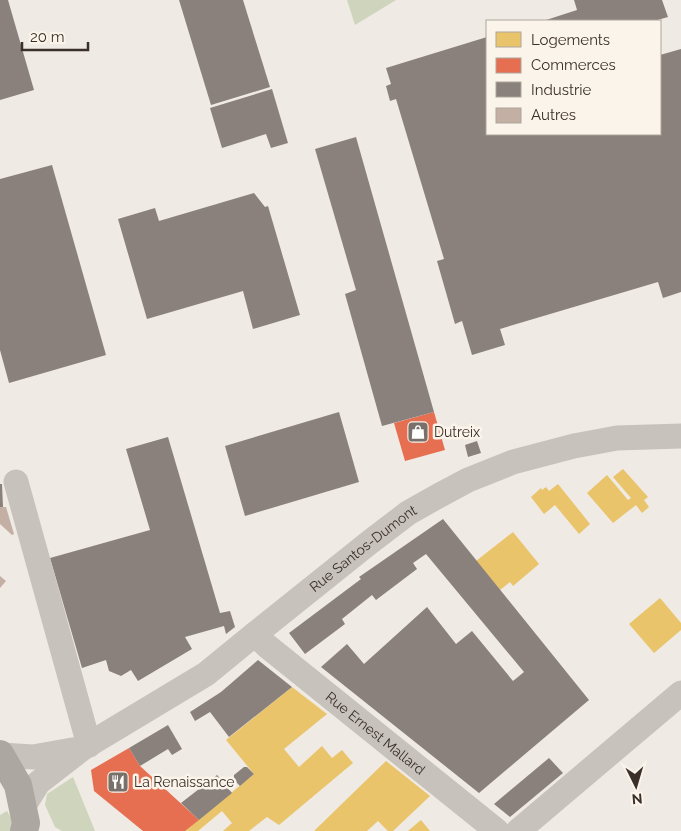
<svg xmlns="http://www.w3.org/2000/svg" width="681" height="831" font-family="Raleway,sans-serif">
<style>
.green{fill:#cfd5bc}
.homes{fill:#e9c46a}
.shops{fill:#e76f51}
.industry{fill:#8a817c}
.building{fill:#c4afa4}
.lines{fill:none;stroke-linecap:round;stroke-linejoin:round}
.minor{stroke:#c8c2bc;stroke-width:25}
.major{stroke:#ada7a1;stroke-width:28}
.labels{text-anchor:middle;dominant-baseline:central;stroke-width:5;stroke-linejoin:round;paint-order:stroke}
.poi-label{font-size:14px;fill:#3a2f29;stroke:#fbf4eb;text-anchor:start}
.street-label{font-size:14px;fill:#3a2f29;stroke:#fbf4eb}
</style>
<rect width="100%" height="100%" fill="#efeae3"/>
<g class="green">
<path d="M347,0H396L355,25Z"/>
<path d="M73,777L95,831H62L55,827L45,805L47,794Z"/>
<path d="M7,811L13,821L10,831H0V815Z"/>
</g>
<g class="homes">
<path d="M623,469L648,497L644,500L649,507L642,513L636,505L613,523L587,493L607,475L628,500L631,498L613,477Z"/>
<path d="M558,484L590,524L579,534L555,505L544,514L531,497L541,488L542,490L546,487L549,491Z"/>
<path d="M513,532L539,564L513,586L510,582L500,590L476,561Z"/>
<path d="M660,598L681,623V630L654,653L629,624Z"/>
<path d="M292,687L327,714L284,749L299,767L322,746L332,758L342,750L353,763L279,825L267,817L249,831H223L232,823L222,811L198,831H185L254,774L226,740Z"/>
<path d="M386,761L430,796L393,831H388L378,821L367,831H314Z"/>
<path d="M421,820L430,831H408Z"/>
</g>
<g class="shops">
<path d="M434,412L445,450L405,461L394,423Z"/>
<path d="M129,748L140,766L199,820L185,831H143L94,791L91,770Z"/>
</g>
<g class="industry">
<path d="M0,0H8L34,90L0,100Z"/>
<path d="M179,0H243L270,87L211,105Z"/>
<path d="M574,0H662L668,17L654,21H543L577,10Z"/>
<path d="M487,37V134H660V55L681,49V292L663,298L658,282L500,329L505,345L472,355L462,321L455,324L437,261L444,259L396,99L390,101L386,86L391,84L386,68Z"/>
<path d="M272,89L288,143L271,148L266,134L222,148L210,108Z"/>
<path d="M356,137L434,412L382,426L345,294L356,290L315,149Z"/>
<path d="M52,165L106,355L9,383L0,350V179Z"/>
<path d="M254,193L265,207L268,206L300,315L253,329L243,291L147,319L118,219L155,208L159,221Z"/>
<path d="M339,412L359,482L245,516L225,446Z"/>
<path d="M168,437L220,613L230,611L235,627L226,634L224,626L185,637L192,649L138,681L131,670L121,676L109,671L106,660L82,668L50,558L150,530L126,449Z"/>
<path d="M477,441L481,453L468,457L465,445Z"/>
<path d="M0,484H2L3,507H0Z"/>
<path d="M443,519L589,700L479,793L321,667L347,644L364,664L427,607L456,644L472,631L513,681L524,672L426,554L413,563L417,569L376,600L372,595L342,619L345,624L305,654L289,633L361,579L359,577Z"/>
<path d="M258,660L292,687L229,737L210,712L195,721L190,712L221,692Z"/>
<path d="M168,725L182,749L172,755L168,749L140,766L129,748Z"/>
<path d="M549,758L563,773L510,817L494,804Z"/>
<path d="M244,767H247L254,774L240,786L234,780V775Z"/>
<path d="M217,775L232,793L199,820L181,803Z"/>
</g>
<g class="building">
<path d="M0,507H6L14,534L12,535L0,524Z"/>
<path d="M0,576L6,581L0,588Z"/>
</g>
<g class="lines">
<g class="minor">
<path d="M16,482L89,745"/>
<path id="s1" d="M255,634L267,646L497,831"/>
<path d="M1,755L33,757L78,749"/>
<path id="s2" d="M23,807L38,783L83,748L206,674L255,634L370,542L408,513L440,495L468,480L513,462L574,446L617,438L681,436"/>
<path d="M518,831L681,693"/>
</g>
<path class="major" d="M0,754L18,785L26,823L24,831"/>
</g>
<defs>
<g id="shop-square" transform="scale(1.125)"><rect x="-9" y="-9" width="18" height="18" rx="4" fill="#79706a" stroke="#fbf4eb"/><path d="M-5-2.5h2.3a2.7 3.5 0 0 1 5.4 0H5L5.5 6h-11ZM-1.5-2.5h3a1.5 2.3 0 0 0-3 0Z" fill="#fff"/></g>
<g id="restaurant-square" transform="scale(1.125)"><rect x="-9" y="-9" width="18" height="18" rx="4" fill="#79706a" stroke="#fbf4eb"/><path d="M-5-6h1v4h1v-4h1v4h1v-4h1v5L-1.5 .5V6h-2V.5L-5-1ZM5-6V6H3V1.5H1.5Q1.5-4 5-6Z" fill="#fff"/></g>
</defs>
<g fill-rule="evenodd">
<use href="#shop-square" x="418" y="432"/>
<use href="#restaurant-square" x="118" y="782"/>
</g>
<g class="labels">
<g class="poi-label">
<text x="434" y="432">Dutreix</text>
<text x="134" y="782">La Renaissance</text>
</g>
<g class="street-label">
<text stroke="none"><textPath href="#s2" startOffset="430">Rue Santos-Dumont</textPath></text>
<text stroke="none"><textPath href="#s1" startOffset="156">Rue Ernest Mallard</textPath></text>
</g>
</g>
<rect x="486" y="20" width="175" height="115" fill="#fbf4eb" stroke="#aea59d"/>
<rect x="496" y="32" width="25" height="15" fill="#e9c46a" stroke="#aea59d"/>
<text x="531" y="45" font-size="15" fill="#3a2f29">Logements</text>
<rect x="496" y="58" width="25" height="15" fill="#e76f51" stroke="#aea59d"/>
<text x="531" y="70" font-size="15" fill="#3a2f29">Commerces</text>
<rect x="496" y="82" width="25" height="15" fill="#8a817c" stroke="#aea59d"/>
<text x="531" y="95" font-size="15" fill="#3a2f29">Industrie</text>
<rect x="496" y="108" width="25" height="15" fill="#c4afa4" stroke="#aea59d"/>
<text x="531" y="120" font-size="15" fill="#3a2f29">Autres</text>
<g transform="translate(636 786) rotate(175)" stroke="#fbf4eb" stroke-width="4" paint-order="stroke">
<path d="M0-4L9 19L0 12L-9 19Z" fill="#3a2f29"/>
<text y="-8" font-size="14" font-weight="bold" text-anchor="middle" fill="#3a2f29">N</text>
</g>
<path d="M22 42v8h66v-8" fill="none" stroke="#3a2f29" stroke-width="2.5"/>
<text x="30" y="42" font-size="15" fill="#3a2f29" stroke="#fbf4eb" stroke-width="4" paint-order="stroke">20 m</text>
</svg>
